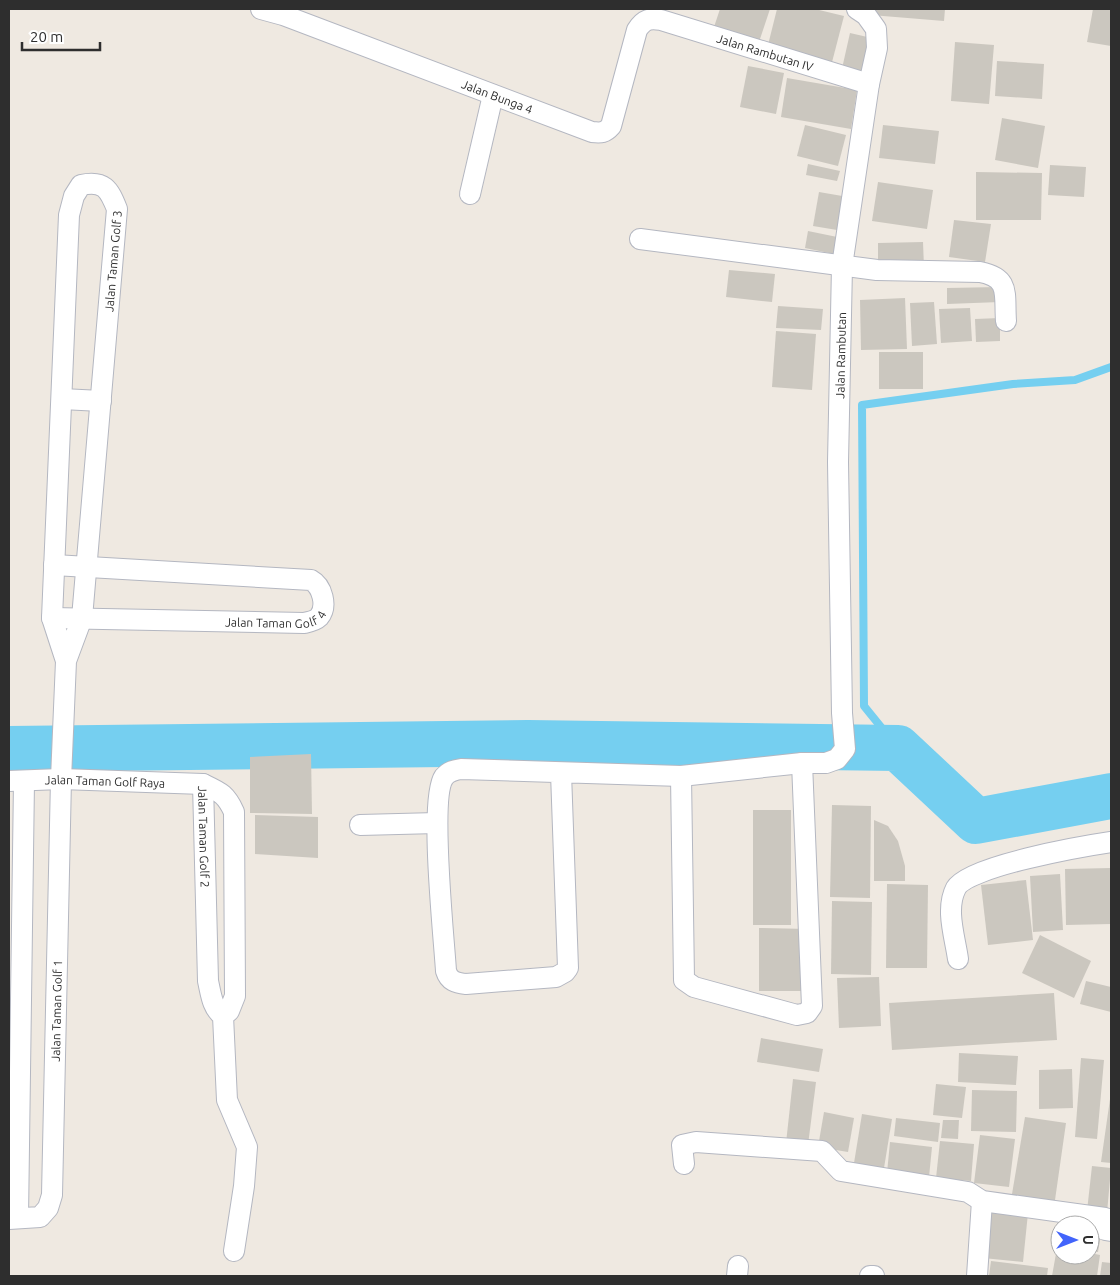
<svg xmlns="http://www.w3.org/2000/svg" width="1120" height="1285" font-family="Ubuntu,sans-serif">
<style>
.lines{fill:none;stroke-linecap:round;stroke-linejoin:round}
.stream{stroke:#75cff0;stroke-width:8}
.river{stroke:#75cff0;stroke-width:46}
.building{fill:#cbc7bf}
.street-casing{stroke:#b4b7c1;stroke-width:22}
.street{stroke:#fff;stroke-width:20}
.labels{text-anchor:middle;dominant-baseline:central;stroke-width:4;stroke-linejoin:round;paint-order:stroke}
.street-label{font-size:12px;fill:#2e2e2e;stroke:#fff}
</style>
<rect width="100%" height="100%" fill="#efe9e1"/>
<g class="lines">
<path class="stream" d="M898,748L864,706L862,405L1013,384L1075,380L1111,367"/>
<path class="river" d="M9,749L528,743L898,748L976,821L1111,796"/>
</g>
<g class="building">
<path d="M720,9H770L758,45L713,30Z"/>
<path d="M777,9H815L844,16L831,66L767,49Z"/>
<path d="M871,9H945L944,21L871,15Z"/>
<path d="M1093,9H1111V46L1087,42Z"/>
<path d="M850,33L876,39L867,79L841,73Z"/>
<path d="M955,42L994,45L989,104L951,101Z"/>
<path d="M997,61L1044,64L1042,99L995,96Z"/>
<path d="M748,66L784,73L776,114L740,107Z"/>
<path d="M787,78L857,90L851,129L781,117Z"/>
<path d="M1002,118L1045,126L1038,168L995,160Z"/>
<path d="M805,125L846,135L838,166L797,156Z"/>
<path d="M883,125L939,131L935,164L879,158Z"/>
<path d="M808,164L840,171L837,181L806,175Z"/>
<path d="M1050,165L1086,167L1084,197L1048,195Z"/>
<path d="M976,172L1042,173L1041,220H976Z"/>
<path d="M878,182L933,190L927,229L872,221Z"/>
<path d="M819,192L848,197L843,231L813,226Z"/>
<path d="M954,220L991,224L985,262L949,257Z"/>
<path d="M808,231L842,238L839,255L805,248Z"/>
<path d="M923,242L924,267H878V243Z"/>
<path d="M729,270L775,274L772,302L726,297Z"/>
<path d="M999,287L1000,302L947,304V288Z"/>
<path d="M905,298L907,349L861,350L860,300Z"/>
<path d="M934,302L937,344L912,346L910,303Z"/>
<path d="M778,306L823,309L821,330L776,328Z"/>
<path d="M970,308L972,341L941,343L939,309Z"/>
<path d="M1000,318V341L976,342L975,319Z"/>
<path d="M776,331L816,334L812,390L772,387Z"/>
<rect x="879" y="352" width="44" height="37"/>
<path d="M311,754L312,814L250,813V757Z"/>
<path d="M832,805L871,806L870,898L830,897Z"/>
<rect x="753" y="810" width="38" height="115"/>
<path d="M255,815L318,817V858L255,854Z"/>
<path d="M874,820L888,826L898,841L905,866V881H874Z"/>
<path d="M1111,868V924L1066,925L1065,869Z"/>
<path d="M1060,874L1063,930L1033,932L1030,876Z"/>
<path d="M1026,880L1033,940L988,945L981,885Z"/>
<path d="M887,884L928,885L927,968H886Z"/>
<path d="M832,901L872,902L871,975L831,974Z"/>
<path d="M759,928L808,929L809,991H759Z"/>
<path d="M1040,935L1091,961L1074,998L1022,973Z"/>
<path d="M879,977L881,1026L839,1028L837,978Z"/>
<path d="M1086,981L1111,987V1012L1080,1004Z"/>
<path d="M1054,993L1057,1040L892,1050L889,1003Z"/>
<path d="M761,1038L823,1049L819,1072L757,1062Z"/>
<path d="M959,1053L1018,1056L1016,1085L958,1082Z"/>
<path d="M1081,1058L1104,1060L1097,1139L1075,1137Z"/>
<path d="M1072,1069L1073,1108L1039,1109V1070Z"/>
<path d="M793,1079L816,1082L808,1145L786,1143Z"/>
<path d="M936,1084L966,1087L962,1118L933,1115Z"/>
<path d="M972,1090L1017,1091L1016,1132L971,1131Z"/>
<path d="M1110,1099H1111V1163L1101,1162Z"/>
<path d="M824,1112L854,1118L848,1152L818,1147Z"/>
<path d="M862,1114L892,1119L884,1168L854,1163Z"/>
<path d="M1025,1117L1066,1123L1054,1207L1011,1200Z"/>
<path d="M896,1118L940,1123L938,1142L894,1136Z"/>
<path d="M943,1120H959L958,1139L941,1138Z"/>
<path d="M980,1135L1015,1139L1009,1187L974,1183Z"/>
<path d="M940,1141L974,1144L971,1181L936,1178Z"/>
<path d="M890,1142L932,1147L929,1177L887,1173Z"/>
<path d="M1092,1166L1111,1168L1107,1213L1087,1211Z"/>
<path d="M989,1208L1028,1213L1023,1262L983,1258Z"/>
<path d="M1066,1215L1103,1221L1098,1252L1090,1251V1225H1064Z"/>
<path d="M1057,1248H1060V1255H1090V1253L1100,1255L1097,1276H1052Z"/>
<path d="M991,1261L1048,1268L1047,1276H989Z"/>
<path d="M1102,1262L1111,1263V1276H1100Z"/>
</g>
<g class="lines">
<g class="street-casing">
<g id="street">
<path id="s1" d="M261,9L283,15L592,132C601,133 605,133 611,126L637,30C644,19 650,18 661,20L869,84"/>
<path d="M470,194L493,95"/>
<path d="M640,239L877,270L980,272C1011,278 1004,294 1006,321"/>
<path d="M62,399L101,401"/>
<path id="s2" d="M52,618L304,623C309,622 315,621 319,617C328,606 322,586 311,580L54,565"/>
<path id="s3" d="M561,773L568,968L565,972L556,977L466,984C456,983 449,981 446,971C444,938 429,798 444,777C449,771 455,770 461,769L681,776L802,763H826L837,759L845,749L842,713L838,462L842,266L869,84L877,48L876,29L866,15L857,9"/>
<path d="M681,776L684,980L694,987L797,1015L807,1013L812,1006L802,763"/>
<path id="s4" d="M9,781L61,779L203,784"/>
<path d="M360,825L437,823"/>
<path d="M958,959C955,937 945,909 956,888C968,866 1084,846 1111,842"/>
<path id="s5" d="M223,1016L229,1011L235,996L234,812C226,794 220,792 203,784L208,981C211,994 212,1008 223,1016L227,1100L247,1147L244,1186L234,1251"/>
<path d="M684,1164L682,1145L696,1142L822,1151L841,1171L968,1192L982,1201L1105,1218V1230L1111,1231"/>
<path d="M18,1218L24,781"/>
<path id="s6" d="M9,1219L40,1217L48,1208L52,1195L61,779L66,661L82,618L117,209C109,189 104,180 81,185L74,196L69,215L52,618L66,661"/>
<path d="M737,1276L738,1266"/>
<path d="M870,1276H874"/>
<path d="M977,1276L982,1201"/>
</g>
</g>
<use href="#street" class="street"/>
</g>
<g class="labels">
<g class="street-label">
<text stroke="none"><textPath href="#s1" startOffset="611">Jalan Rambutan IV</textPath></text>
<text stroke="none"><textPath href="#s1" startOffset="252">Jalan Bunga 4</textPath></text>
<text stroke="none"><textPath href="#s6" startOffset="995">Jalan Taman Golf 3</textPath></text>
<text stroke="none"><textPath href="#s3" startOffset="1325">Jalan Rambutan</textPath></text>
<text stroke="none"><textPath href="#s2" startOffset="224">Jalan Taman Golf 4</textPath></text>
<text stroke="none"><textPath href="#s4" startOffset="96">Jalan Taman Golf Raya</textPath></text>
<text stroke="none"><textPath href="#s5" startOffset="304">Jalan Taman Golf 2</textPath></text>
<text stroke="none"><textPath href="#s6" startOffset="241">Jalan Taman Golf 1</textPath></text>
</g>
</g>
<rect width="1120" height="1285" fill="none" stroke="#2e2e2e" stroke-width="20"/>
<g transform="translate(1075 1240) rotate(90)"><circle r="24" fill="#ffffff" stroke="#ababab"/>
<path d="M0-4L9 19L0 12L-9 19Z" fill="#4264fb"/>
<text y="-8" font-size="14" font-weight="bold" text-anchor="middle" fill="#2e2e2e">U</text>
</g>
<path d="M22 42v8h78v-8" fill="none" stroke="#2e2e2e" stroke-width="2.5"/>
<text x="30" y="42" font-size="15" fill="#2e2e2e" stroke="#ffffff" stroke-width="4" paint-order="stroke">20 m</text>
</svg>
